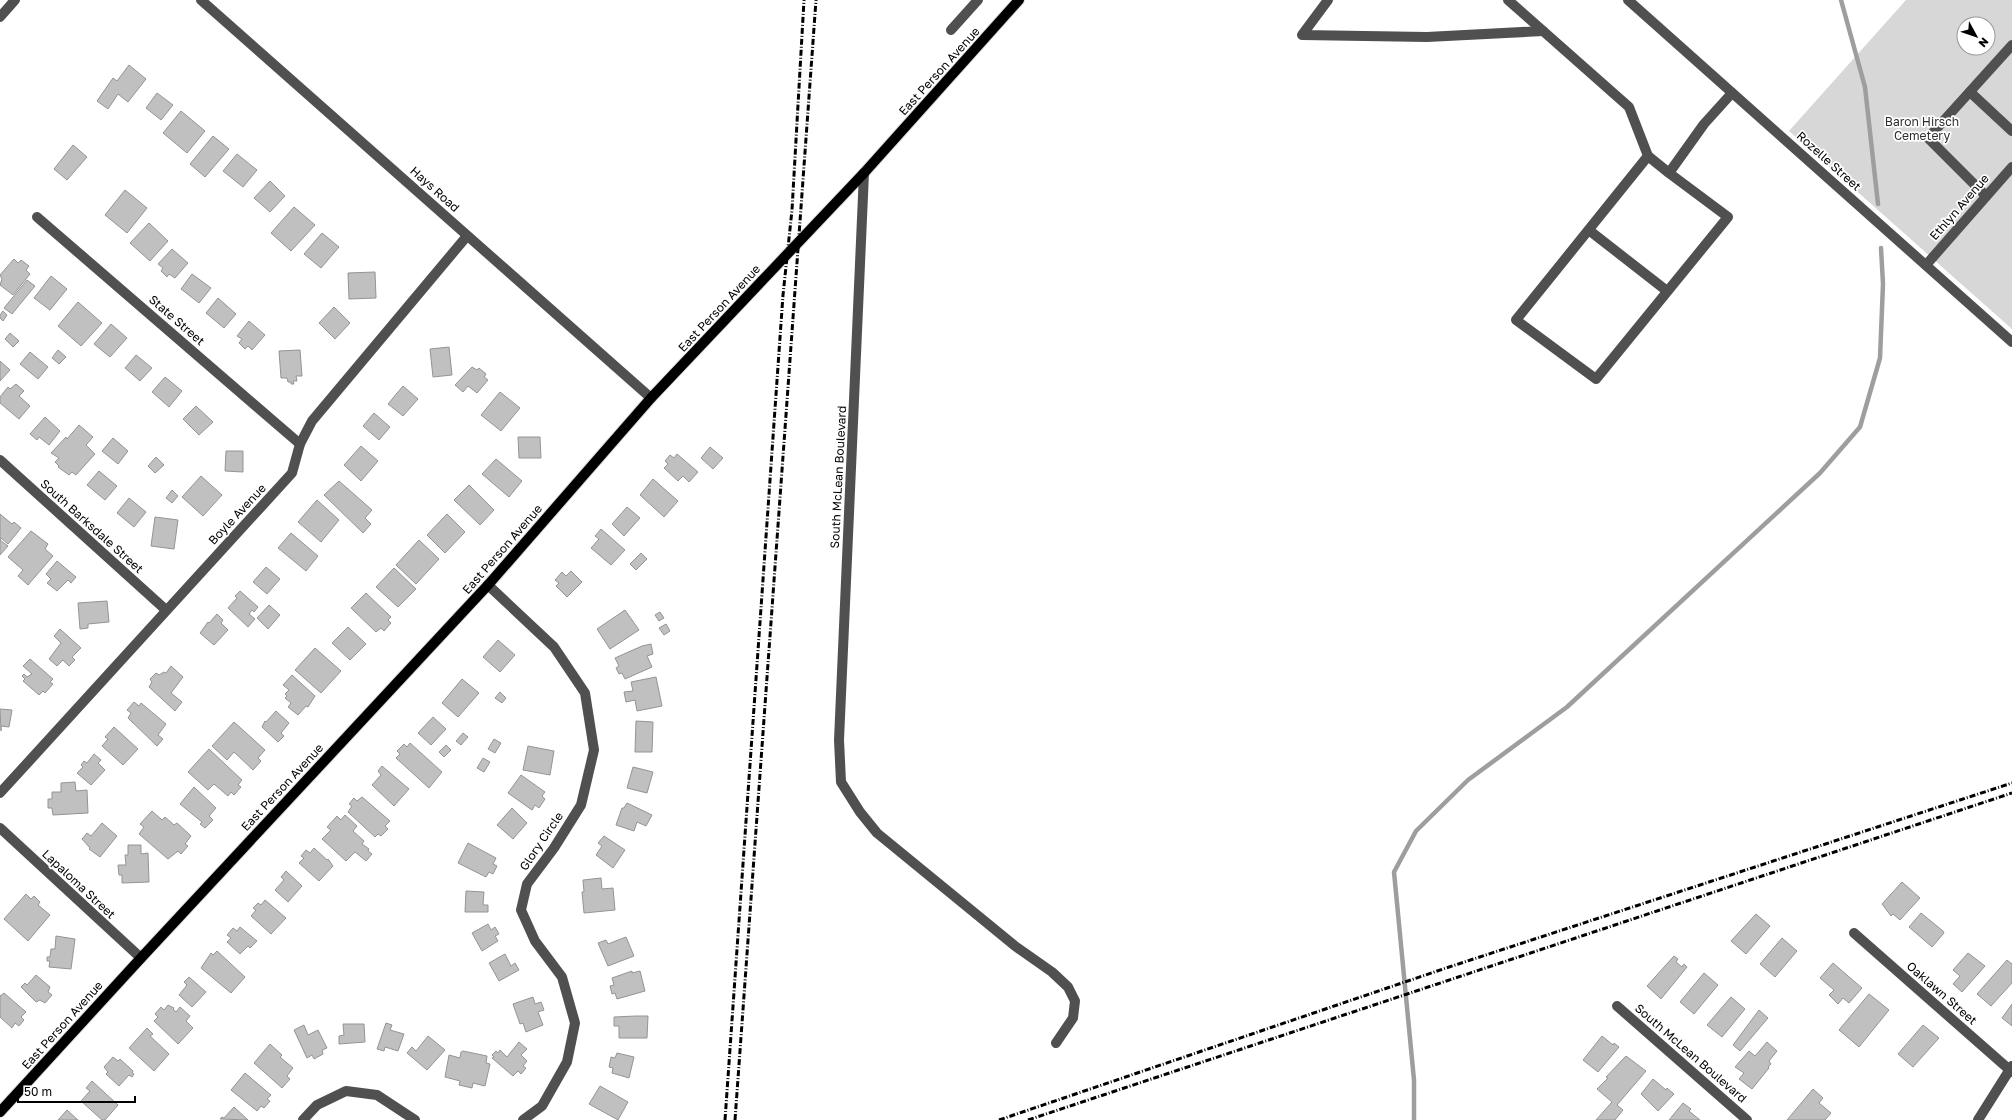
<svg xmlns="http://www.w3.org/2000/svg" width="2012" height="1120" font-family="'Golos Text',sans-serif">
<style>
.green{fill:#d7d7d7;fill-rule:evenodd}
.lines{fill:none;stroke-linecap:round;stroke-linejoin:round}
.stream{stroke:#9e9e9e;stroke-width:4.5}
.building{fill:#c0c0c0;stroke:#949494}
.major-casing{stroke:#dbdbdb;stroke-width:12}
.minor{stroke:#505050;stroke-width:10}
.major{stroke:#000;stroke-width:10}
.rail{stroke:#000;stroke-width:3;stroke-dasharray:6 2 1 2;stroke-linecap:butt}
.labels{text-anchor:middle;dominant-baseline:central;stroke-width:3.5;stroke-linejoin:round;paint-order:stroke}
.street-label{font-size:12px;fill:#000;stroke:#fff}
.park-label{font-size:12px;fill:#2e2e2e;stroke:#fff}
</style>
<rect width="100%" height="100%" fill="#fff"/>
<path class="green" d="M1906,0H2012V329L1789,131ZM1964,24H1988V48H1964Z"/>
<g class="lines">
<g class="stream">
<path d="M1841,0L1865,87L1878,204"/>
<path d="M1414,1120V1080L1394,872L1416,831L1468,780L1567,707L1820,473L1860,427L1880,358L1883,284L1881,248"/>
</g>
</g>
<g class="building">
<path d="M129,65L146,79L128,102L118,94L108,109L97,101L113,78L117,81Z"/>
<path d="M157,93L173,105L161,120L146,108Z"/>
<path d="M181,111L205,131L187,153L163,133Z"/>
<path d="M213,136L229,149L205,177L190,164Z"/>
<path d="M73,145L87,157L67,180L54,169Z"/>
<path d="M237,154L257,170L243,187L223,171Z"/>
<path d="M270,181L285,196L270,212L254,198Z"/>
<path d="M125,190L147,208L127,233L105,215Z"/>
<path d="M294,207L315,225L291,251L271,233Z"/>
<path d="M149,223L168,241L150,261L130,243Z"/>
<path d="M322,233L339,247L321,268L304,254Z"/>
<path d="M172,249L188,263L175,278L169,274L167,277L161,271L163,268L158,264Z"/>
<path d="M14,259L18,263L21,260L29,266L26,270L30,274L13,295L0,285L2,279L0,275Z"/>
<path d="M375,272L376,298L349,299L348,273Z"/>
<path d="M192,274L211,288L199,303L181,289Z"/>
<path d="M51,276L67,289L50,310L34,298Z"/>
<path d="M27,280L35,286L12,314L4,308Z"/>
<path d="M218,298L236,314L224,328L206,313Z"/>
<path d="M78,302L102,323L81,346L58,326Z"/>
<path d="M334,307L350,323L335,339L319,323Z"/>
<path d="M3,311L7,315L3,321L0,318V315Z"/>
<path d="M249,321L265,335L252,350L248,346L245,349L239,343L242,339L237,336Z"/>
<path d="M111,324L127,338L110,357L94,344Z"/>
<path d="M10,333L19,341L13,347L5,339Z"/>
<path d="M449,347L452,375L433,377L430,349Z"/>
<path d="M58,350L66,357L59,364L52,358Z"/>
<path d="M300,350L302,376H296L297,381H293L294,384H291V382H288L287,378H281L279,351Z"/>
<path d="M30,352L48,367L38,379L20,364Z"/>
<path d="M136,355L152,368L140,381L125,368Z"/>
<path d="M0,361L10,370L0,381Z"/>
<path d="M472,367L477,370L479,368L486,374L484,377L488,380L477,393L468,386L463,392L455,385Z"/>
<path d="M165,377L182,391L169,407L152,392Z"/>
<path d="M16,384L24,391L19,396L30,406L19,419L0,403V397L8,387L10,389Z"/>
<path d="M403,386L418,399L403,416L388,404Z"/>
<path d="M500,392L520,408L501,431L481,415Z"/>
<path d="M196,406L213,422L199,435L183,419Z"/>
<path d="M374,413L390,427L379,440L363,426Z"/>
<path d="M45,417L60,431L49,445L39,437L37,440L30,434Z"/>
<path d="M79,425L93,437L86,445L95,454L76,475L72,472L69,475L58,467L59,466L55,462L59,458L51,453L66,437L67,439Z"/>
<path d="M518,437H540L541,458H519Z"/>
<path d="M113,438L128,451L118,464L102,451Z"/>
<path d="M361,446L378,461L361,481L344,465Z"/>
<path d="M710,447L723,458L713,469L701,458Z"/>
<path d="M226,451H243V472L225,471Z"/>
<path d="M677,454L698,472L689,482L683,476L678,481L664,468L668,464L665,461L670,455L674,458Z"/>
<path d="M156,457L164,465L155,473L148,466Z"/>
<path d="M496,459L522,481L509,497L482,474Z"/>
<path d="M99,471L117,486L105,500L87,485Z"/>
<path d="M201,476L222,495L203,516L182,497Z"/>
<path d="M653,479L678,501L664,517L640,495Z"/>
<path d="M339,481L372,510L365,518L371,524L363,533L324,495Z"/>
<path d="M469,485L494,510L480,525L454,500Z"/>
<path d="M172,490L178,496L172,503L166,498Z"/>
<path d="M129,498L146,512L134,527L117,513Z"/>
<path d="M317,500L339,520L321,542L298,522Z"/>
<path d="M627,507L640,518L624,536L612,524Z"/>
<path d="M0,514L12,524L14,522L21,528L8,544L1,538L0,540L8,546L0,555Z"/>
<path d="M447,514L465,532L445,553L427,535Z"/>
<path d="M155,517L178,520L174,549L151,546Z"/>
<path d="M601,529L625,550L611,565L591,548L599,539L595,536Z"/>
<path d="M31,531L48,544L45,549L53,556L28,585L18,576L23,570L8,557Z"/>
<path d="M291,533L318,556L306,571L278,548Z"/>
<path d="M419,540L439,559L416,584L396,565Z"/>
<path d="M641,553L647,559L636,570L630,564Z"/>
<path d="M57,561L76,577L71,583L68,580L57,591L47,583L51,579L46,574Z"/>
<path d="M266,567L280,579L267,594L253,582Z"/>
<path d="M394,568L416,589L398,607L376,587Z"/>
<path d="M571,571L582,582L567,597L556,586L559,583L555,580L562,572L566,576Z"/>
<path d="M240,591L258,607L254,612L252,610L249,614L255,619L248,627L228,608L237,598L235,596Z"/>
<path d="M366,593L391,617L388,620L391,623L384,631L381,628L376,632L351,608Z"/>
<path d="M107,601L109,622L88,624V628L80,629L78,603Z"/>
<path d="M269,605L280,615L268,629L257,618Z"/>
<path d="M625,610L639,630L610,649L597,629Z"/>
<path d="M660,612L664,618L659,621L655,615Z"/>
<path d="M217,614L223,620L221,623L228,630L214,645L200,633L208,622L209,623Z"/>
<path d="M666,624L670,631L664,635L659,628Z"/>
<path d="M348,627L366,644L350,660L332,643Z"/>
<path d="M60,629L81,648L72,657L75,660L69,666L63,660L57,666L49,659L61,643L54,636Z"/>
<path d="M498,640L515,655L500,672L483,657Z"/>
<path d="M651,644L653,654L647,656L652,667L625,679L622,673L619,674L616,668L619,666L615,658L642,646Z"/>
<path d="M315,648L341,671L321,693L295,670Z"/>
<path d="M30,659L53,679L50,682L53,684L45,693L43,691L39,695L23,681L25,679L22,676L24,674L27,677L32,674L23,666Z"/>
<path d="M171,666L183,677L171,693L182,702L175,711L149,687L152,682L150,679L156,673L159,675L164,672L166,673Z"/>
<path d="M292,675L315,696L308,707L306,706L298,715L288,707L291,703L285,698L287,696L285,694L289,690L283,685Z"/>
<path d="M656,677L662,706L637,711L635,700L626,702L624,692L633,691L631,682Z"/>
<path d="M462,679L479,693L458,717L442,703Z"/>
<path d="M500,692L506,698L502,703L495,698Z"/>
<path d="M134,702L139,706L141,703L166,724L158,735L163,739L157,746L128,718L131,713L127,710Z"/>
<path d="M0,709L12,710L9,727L1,726V731Z"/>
<path d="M276,711L289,723L281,733L284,736L278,742L262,727L265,721L266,722Z"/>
<path d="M433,717L446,729L431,745L418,733Z"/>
<path d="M636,721L653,722L652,752H635Z"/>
<path d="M234,722L265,750L258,758L261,761L253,770L234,752L227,760L212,746Z"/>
<path d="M114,727L138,749L123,765L102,746L108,739L105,737Z"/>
<path d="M463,733L468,737L461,745L456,741Z"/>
<path d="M494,739L501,743L495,753L488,749Z"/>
<path d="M410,743L442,772L429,788L396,758L400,754L397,751L404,744L407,747Z"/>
<path d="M446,745L451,750L444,757L439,752Z"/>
<path d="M528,746L554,751L550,775L523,770Z"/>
<path d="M209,749L242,780L238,785L241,787L234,795L231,792L228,796L214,784L208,790L188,772Z"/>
<path d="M94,754L101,760L98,763L105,770L91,785L77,773L83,767L81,765L84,761L87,763Z"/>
<path d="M483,758L490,762L484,772L477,768Z"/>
<path d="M382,766L409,789L394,806L372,785L381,775L378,771Z"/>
<path d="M633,767L653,772L647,793L627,788Z"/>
<path d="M521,775L545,792L542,796L545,799L539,808L535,805L532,810L508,793Z"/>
<path d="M75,782L76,791L87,790L88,813L53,815L52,808H48V799H52V792H61V783Z"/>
<path d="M194,787L216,808L209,816L213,820L205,828L200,824L202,822L180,804Z"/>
<path d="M362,797L390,821L385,826L388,829L381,836L378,834L375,837L348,812L352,806L349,804L354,798L357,801Z"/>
<path d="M627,803L652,815L646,826L637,822L634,831L616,825L622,808H624Z"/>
<path d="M512,808L527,823L513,839L497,825Z"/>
<path d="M152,811L162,820L165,817L174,825L177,823L191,836L185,844L188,846L181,854L178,851L168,859L139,834L144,827L140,824Z"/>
<path d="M345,815L357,826L353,831L364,841L362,844L369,849L368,851L372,854L366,861L355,852L346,861L322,839L331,830L327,827L337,816L341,820Z"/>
<path d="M102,823L117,836L100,857L89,849L90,848L82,839L87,833L91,836Z"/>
<path d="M604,836L625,850L613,868L596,855L602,846L598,843Z"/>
<path d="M468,843L496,858L493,864L497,866L493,874L489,872L486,877L458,863Z"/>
<path d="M128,845H141V854L148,853L149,882L122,883V875H119L118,865H126L125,855H128Z"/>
<path d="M314,848L327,860L328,859L333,866L319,881L299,863L304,858L301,856L306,850L310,853Z"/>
<path d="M286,871L302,886L288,902L275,890L284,880L281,877Z"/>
<path d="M601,878L602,889L613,888L615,910L584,913L582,892H584L583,880Z"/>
<path d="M1902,882L1920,898L1900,920L1893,914L1891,916L1882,904Z"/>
<path d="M466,891L484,892L483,905H488V912H465Z"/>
<path d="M26,894L31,899L34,896L40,902L38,905L50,915L28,941L4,919Z"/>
<path d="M265,900L286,918L271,934L251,916L256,910L253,908L258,903L261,905Z"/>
<path d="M1921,913L1943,931L1944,933L1932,947L1909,927Z"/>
<path d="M1756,914L1770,926L1746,954L1731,941Z"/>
<path d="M488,924L491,930L495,927L499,934L495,936L498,941L482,951L472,933Z"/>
<path d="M240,927L257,941L250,948L248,946L240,954L227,942L231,938L227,935L233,928L237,931Z"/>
<path d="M56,936L75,939L71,969L49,967L50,961H47V957H50L51,949H55Z"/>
<path d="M626,937L634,956L608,966L598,943L606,940L608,944Z"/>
<path d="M1782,938L1797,951L1775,977L1760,964Z"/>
<path d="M217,951L245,977L231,993L201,968L211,953L213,955Z"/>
<path d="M1968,953L1985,966L1962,992L1953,984L1960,976L1953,970Z"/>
<path d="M505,954L511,966L515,963L519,970L499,981L489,963Z"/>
<path d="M1674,956L1678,959L1676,962L1682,967L1684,964L1687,967L1661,999L1647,986Z"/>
<path d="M2007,960L2012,964V983L1991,1006L1977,994Z"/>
<path d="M1833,963L1862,988L1849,1003L1843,998L1838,1004L1829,995L1834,990L1820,978Z"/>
<path d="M632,971V973L640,971L645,991L617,999L615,993L612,994L610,986L614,985L612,978Z"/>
<path d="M1704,973L1718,985L1694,1014L1680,1002Z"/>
<path d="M36,975L50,987L48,992L52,995L45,1003L40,1000L36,1002L21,987L25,983L27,985Z"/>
<path d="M189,977L206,992L192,1007L179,995L187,985L184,982Z"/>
<path d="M4,993L26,1012L21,1017L24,1020L19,1026L15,1023L12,1028L0,1017V996Z"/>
<path d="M1869,994L1889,1010L1859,1047L1839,1030Z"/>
<path d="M533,997L535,1004L541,1002L544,1010L538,1012L543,1025L526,1032L523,1023L520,1024L513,1004Z"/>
<path d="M1731,997L1745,1009L1722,1037L1707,1025Z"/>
<path d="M2012,1004V1026L2002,1018Z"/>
<path d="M168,1005L174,1008L173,1009L176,1012L180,1007L190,1016L186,1021L193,1028L178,1044L154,1021L158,1017L155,1014L161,1007L164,1010Z"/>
<path d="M1759,1010L1768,1018L1740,1051L1733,1045Z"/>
<path d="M636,1016H648L647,1038H619V1026H614V1017Z"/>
<path d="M386,1023L392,1025L390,1030L404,1034L398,1051L385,1047L384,1051L377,1049Z"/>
<path d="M343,1024H364L365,1042L339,1044V1036L344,1035Z"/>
<path d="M304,1025L308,1035L318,1030L327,1048L322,1050L323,1054L314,1059L312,1055L307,1058L294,1030Z"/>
<path d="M1923,1025L1939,1038L1913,1067L1898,1054Z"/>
<path d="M147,1028L153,1034L150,1036L169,1054L154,1071L129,1048Z"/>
<path d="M428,1036L445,1050L427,1070L407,1053L412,1047L416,1051Z"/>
<path d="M1602,1036L1613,1045L1614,1043L1619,1047L1598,1072L1583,1060Z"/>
<path d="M519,1042L527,1049L521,1055L527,1061L523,1066L526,1068L521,1074L518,1071L513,1076L492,1058L494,1057L492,1055L496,1051L498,1053L500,1050L507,1057Z"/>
<path d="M1767,1042L1777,1051L1769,1061L1771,1064L1768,1067L1769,1068L1752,1089L1739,1079L1744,1073L1735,1067L1749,1051L1755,1056Z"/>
<path d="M270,1044L282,1055L280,1057L293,1068L287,1076L290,1079L282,1088L254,1063Z"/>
<path d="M463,1051L487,1056L486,1063L490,1064L485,1086L473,1083L472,1088L459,1085L460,1081L445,1077L449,1055L460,1058L461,1052Z"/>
<path d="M617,1053L634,1057L629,1078L612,1073L613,1068L609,1067L611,1057L615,1058Z"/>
<path d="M1626,1056L1646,1071L1617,1105L1623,1110L1615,1120H1596L1612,1102L1597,1089L1608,1078L1606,1077Z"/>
<path d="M113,1057L118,1061L120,1059L133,1071L132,1073L134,1074L132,1077L129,1075L119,1086L106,1074L108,1072L104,1067Z"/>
<path d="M245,1073L271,1095L267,1099L270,1101L264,1108L261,1106L257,1111L231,1090Z"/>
<path d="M1653,1079L1666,1090L1667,1088L1674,1094L1658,1111L1641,1094Z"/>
<path d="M92,1081L118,1105L105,1120H102L81,1101L90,1091L86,1088Z"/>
<path d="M600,1086L628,1102L618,1120L589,1104Z"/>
<path d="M1813,1089L1823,1098L1819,1103L1831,1113L1825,1120H1787Z"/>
<path d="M1683,1103L1691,1109L1689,1111L1700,1120H1669Z"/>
<path d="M234,1107L248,1120L220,1119L222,1117L224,1118Z"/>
<path d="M67,1110L78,1120H58Z"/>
</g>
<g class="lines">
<g class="major-casing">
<path id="major" d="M0,1112L141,958L488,585L651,398L864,173L1019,0"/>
</g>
<g class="minor">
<path d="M201,0L651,398"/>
<path d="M1328,0L1302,35L1427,37L1543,31"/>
<path d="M1508,0L1629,107L1648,156"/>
<path d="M1628,0L2012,342"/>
<path d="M0,17L15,0"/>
<path d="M951,30L978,0"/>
<path d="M1970,92L2012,131"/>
<path d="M864,173L839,740L841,782L860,812L877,833L1015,946L1052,972L1068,987L1075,1001L1073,1018L1056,1043"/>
<path d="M1669,173L1648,156L1516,320L1596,379L1728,217L1669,173L1704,124L1732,93"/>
<path d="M1986,196L1928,138L2012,45"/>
<path d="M37,217L300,444"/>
<path d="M1590,231L1667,291"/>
<path d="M1926,265L2012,167"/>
<path d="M0,460L166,610"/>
<path d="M488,585L554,647L585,693L594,750L581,805L554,848L527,884L521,910L535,941L562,977L575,1023L567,1062L542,1106L523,1120"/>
<path d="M0,793L292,473L300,444L312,421L467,236"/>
<path d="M0,828L141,958"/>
<path d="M1854,933L2012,1072"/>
<path d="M1617,1006L1747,1120"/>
<path d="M303,1120L317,1105L346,1091L377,1095L415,1120"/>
<path d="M1978,1120L2012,1066"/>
</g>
<use href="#major" class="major"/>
<g class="rail">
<path d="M725,1120L783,295L792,210L804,0"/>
<path d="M735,1120L816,0"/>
<path d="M999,1120L1446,968L2012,783"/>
<path d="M1028,1120L2012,793"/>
</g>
</g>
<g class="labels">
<g class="street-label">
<text transform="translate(939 71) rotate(-48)">East Person Avenue</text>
<text transform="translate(1829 161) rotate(42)">Rozelle Street</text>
<text transform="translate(435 189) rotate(42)">Hays Road</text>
<text transform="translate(1959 207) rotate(-49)">Ethlyn Avenue</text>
<text transform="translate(719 308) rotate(-47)">East Person Avenue</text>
<text transform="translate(177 320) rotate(41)">State Street</text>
<text transform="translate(838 477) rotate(-87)">South McLean Boulevard</text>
<text transform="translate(237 514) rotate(-47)">Boyle Avenue</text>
<text transform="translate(92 526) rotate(42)">South Barksdale Street</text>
<text transform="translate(502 549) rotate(-49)">East Person Avenue</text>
<text transform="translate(282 787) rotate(-47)">East Person Avenue</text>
<text transform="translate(541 841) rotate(-56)">Glory Circle</text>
<text transform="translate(79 884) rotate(43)">Lapaloma Street</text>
<text transform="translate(1942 993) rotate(41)">Oaklawn Street</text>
<text transform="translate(62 1025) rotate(-48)">East Person Avenue</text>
<text transform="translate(1691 1053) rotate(41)">South McLean Boulevard</text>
</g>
<g class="park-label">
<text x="1922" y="121">Baron Hirsch<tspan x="1922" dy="14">Cemetery</tspan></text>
</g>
</g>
<g transform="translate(1976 36) rotate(130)"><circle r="19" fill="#ffffff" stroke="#999999"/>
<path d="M0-3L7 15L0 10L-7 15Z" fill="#000000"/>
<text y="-6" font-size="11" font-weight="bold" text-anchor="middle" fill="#000000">N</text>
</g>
<path d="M18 1096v6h117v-6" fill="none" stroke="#000000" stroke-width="2"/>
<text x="24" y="1096" font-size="12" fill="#000000" stroke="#ffffff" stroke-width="3" paint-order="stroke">50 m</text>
</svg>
